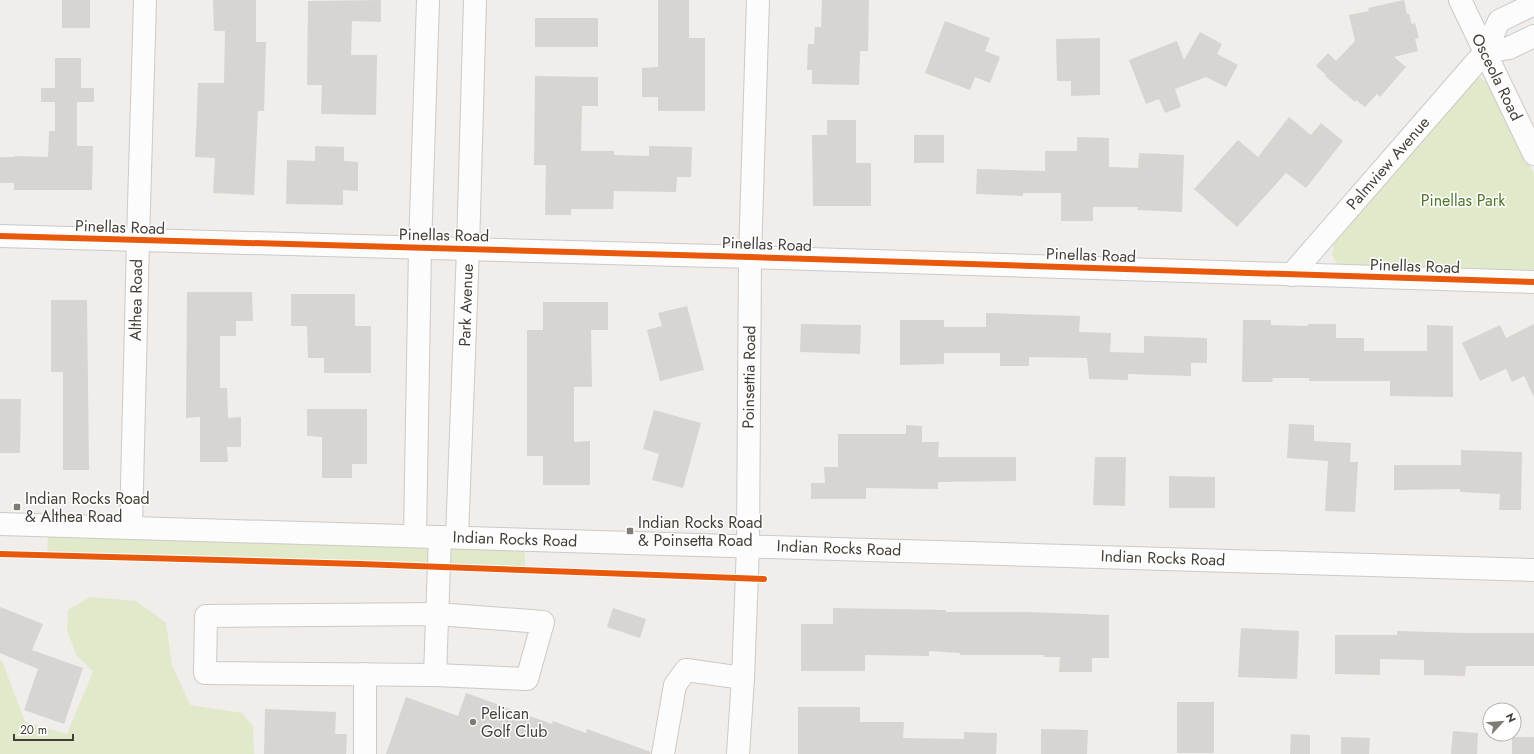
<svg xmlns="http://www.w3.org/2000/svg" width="1534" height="754" font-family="Jost,sans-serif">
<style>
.green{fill:#e1e9cb}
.building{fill:#d8d4d1}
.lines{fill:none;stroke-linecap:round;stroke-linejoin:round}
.minor-casing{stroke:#ccc9c6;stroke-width:24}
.minor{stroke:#fdfcfc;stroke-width:22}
.cycleway-casing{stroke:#fff;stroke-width:8}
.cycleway{stroke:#e8590c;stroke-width:6}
.poi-dot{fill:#817b75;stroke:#fff;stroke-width:1.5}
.labels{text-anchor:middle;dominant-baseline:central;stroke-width:3;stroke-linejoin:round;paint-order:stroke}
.street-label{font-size:16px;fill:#453e36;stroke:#fff}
.park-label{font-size:16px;fill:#50752c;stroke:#fff}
.poi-label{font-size:16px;fill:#453e36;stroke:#fff;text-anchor:start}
</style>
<rect width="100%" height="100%" fill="#f0edea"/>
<g class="green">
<path d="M1480,78L1490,84L1534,174V271L1349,268L1337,264L1332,255L1334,244L1472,82Z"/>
<path d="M48,536L404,547L414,546L525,550V568L148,558L47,554Z"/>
<path d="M90,597L136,601L166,623L172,665L190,705L242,713L253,726L254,754H0V660L2,661L25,722L67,734L93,672L77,656L67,631L68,610Z"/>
</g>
<g class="building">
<rect x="62" y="0" width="28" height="28"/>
<path d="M213,0H256V42H266L264,111H258L254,195L213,193L215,158L195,157L198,83H224L225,31H214Z"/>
<path d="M381,0V22L352,21L351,55H377L376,115L321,114L322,85H307L308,1Z"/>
<path d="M658,0H689V38H705V111H658V97H642V68L658,67Z"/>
<path d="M822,0H869L868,51H860L859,85L812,84V70H807L808,44H814L815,27H821Z"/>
<path d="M1404,0L1407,14H1409L1412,24L1415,23L1419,38L1415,39L1418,51L1394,57L1406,67L1380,97L1377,94L1365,107L1356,100L1355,102L1325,76L1326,75L1316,66L1328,53L1336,61L1355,41L1349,15L1369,11L1368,8Z"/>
<rect x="535" y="18" width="63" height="29"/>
<path d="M945,21L990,38L985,51L1000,57L990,83L975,77L970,90L925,73Z"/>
<path d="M1200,32L1222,44L1217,54L1238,65L1226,87L1206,77L1175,89L1181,107L1165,113L1159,99L1146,104L1129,60L1177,41L1184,60Z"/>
<path d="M1100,38V95L1071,96V81H1057L1056,39Z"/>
<path d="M55,58H81V88H94V102H77V146H93L92,190H14V183H0V157H15V156L48,157L49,131H55V102H41V88H55Z"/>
<path d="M535,76L598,77V106H582L581,151H614V155L649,156V146L692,147L691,177H677L676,192L614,191L613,209H571V215H545L546,165H534Z"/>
<path d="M1289,117L1311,135L1321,123L1343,141L1306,188L1286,173L1237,227L1194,189L1238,140L1258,157Z"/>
<path d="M827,120H856V163H871V206H813L812,135H827Z"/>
<rect x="914" y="135" width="30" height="28"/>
<path d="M1077,137L1109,138V167L1138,168L1139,153L1184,155L1182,212L1137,210L1138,207H1093V221H1061V193H1023V196L976,194L977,169L1045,171V151H1077Z"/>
<path d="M315,146L344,147V161L358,162V191L343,190V205L286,204L287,160L315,161Z"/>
<path d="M187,292H252L253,321H236V336H220V388H227L228,418L241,417V447H227L228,462H200V417L186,418Z"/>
<path d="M291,294H355V326H371V373H324V358H308L307,326H291Z"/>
<path d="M51,300H87L89,470H63V372H51Z"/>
<path d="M543,302H608V330H591L592,387H574V442L590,441V485H543V456H527V330H543Z"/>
<path d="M687,306L704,370L660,381L647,330L662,326L658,313Z"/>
<path d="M986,313L1080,316L1079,332L1111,333L1110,352L1144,353V336L1207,338V363H1191V376L1128,374V380L1089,379L1087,358L1029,357V366H1000V353H944V364L900,365V320H944V327H986Z"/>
<path d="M1243,320H1271V325L1308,326V324H1336V338H1364V351H1427V325L1453,326V397L1390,396V381H1309V378H1273L1272,382H1242Z"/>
<path d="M801,324L861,325L860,354L800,352Z"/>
<path d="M1534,324V397L1524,376L1512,382L1506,369L1480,381L1462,343L1500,325L1506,338Z"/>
<path d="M0,399H21L20,453H0Z"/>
<path d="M307,409H367V464H352V478H322V437L307,436Z"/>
<path d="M654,410L701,423L683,488L652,480L659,454L643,449Z"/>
<path d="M1289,424L1314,425V441L1351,443L1350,462H1358L1355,512L1325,511L1328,461L1287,458Z"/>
<path d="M906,425L922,426V442H939L938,457H1016V481L938,482V489L866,488V499H811V483H825L824,467H838V434H906Z"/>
<path d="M1461,450L1522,452L1521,510H1499L1500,494L1460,492V489L1394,490V465H1461Z"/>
<path d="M1095,457H1126L1125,506L1093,505Z"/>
<path d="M1169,476L1215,477V508H1169Z"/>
<path d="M0,607L43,624L32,650L83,668L64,724L24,710L38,669L0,653Z"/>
<path d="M613,608L646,619L640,638L607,627Z"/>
<path d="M833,608L946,610V612H1030L1109,615V658H1092V672H1059L1060,657H1044V655H960V653L929,651V656L865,655V671H801V624H833Z"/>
<path d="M1241,628L1299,631L1297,679L1238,677Z"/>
<path d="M1397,631L1466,633H1534V666H1466L1465,676L1424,675V660L1380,659V675L1335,674V635H1397Z"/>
<path d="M466,693L552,724L553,721L586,733L587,729L651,752L650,754H386L406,697L458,716Z"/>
<rect x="1177" y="702" width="37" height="51"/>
<path d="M798,707H860V722H904L903,738L964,739V732L997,733L996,754H798Z"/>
<path d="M265,709L336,712L335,734H347L346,754H264Z"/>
<path d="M1041,729L1088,730L1087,754H1041Z"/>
<path d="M1453,731L1478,733L1477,754H1451Z"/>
<path d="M1291,734L1310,735V754H1290Z"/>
<path d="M1341,737L1370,738L1369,754H1341Z"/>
<rect x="1512" y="737" width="22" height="17"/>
</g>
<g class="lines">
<g class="minor-casing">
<g id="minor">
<path d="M1460,0L1534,154"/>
<path d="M1485,52L1509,48L1534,36"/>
<path d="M0,236L750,257L1534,282"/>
<path d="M1291,275L1485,52L1499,21L1534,4"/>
<path d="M0,524L1534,570"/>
<path d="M131,528L138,240L145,0"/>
<path d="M415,536L420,248L428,0"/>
<path d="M457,537L468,249L475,0"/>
<path d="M437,614L543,622L527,679L435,675L205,673L206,616Z"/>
<path d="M435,675L440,537"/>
<path d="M365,754V674"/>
<path d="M663,754L675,685L686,670L743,678"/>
<path d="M738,754L743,678L748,546L750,257L758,0"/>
</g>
</g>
<use href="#minor" class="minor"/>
<g class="cycleway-casing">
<g id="cycleway">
<path d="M0,236L750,257L1534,282"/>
<path d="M0,554L361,564L764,579"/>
</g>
</g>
<use href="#cycleway" class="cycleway"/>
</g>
<g class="poi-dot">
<rect x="13" y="503" width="8" height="8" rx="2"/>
<rect x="626" y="527" width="8" height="8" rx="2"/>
<circle cx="473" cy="722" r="4"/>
</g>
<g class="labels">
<g class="street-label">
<text transform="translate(1497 77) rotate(64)">Osceola Road</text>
<text transform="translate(1388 163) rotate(-49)">Palmview Avenue</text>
<text transform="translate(120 227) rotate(2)">Pinellas Road</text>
<text transform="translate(444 235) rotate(1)">Pinellas Road</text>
<text transform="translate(767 244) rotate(2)">Pinellas Road</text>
<text transform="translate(1091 255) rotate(2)">Pinellas Road</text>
<text transform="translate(1415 266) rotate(2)">Pinellas Road</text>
<text transform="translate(136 300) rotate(-89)">Althea Road</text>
<text transform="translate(466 305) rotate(-88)">Park Avenue</text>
<text transform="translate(749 377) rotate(-89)">Poinsettia Road</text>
<text transform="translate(515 539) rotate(2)">Indian Rocks Road</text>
<text transform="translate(839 548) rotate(2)">Indian Rocks Road</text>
<text transform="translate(1163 558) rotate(2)">Indian Rocks Road</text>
</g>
<g class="park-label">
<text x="1463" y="200">Pinellas Park</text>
</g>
<g class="poi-label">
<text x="25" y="498">Indian Rocks Road<tspan x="25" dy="18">&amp; Althea Road</tspan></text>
<text x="638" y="522">Indian Rocks Road<tspan x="638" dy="18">&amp; Poinsetta Road</tspan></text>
<text x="481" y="713">Pelican<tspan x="481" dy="18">Golf Club</tspan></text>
</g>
</g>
<g transform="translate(1502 722) rotate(64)"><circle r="19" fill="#ffffff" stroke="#b5b2af"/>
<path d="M0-3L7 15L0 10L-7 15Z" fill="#817b75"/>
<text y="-6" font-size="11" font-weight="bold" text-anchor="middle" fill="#453e36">N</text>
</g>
<path d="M14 734v6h59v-6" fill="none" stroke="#453e36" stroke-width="2"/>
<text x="20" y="734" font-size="12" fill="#453e36" stroke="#ffffff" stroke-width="3" paint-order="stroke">20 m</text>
</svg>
